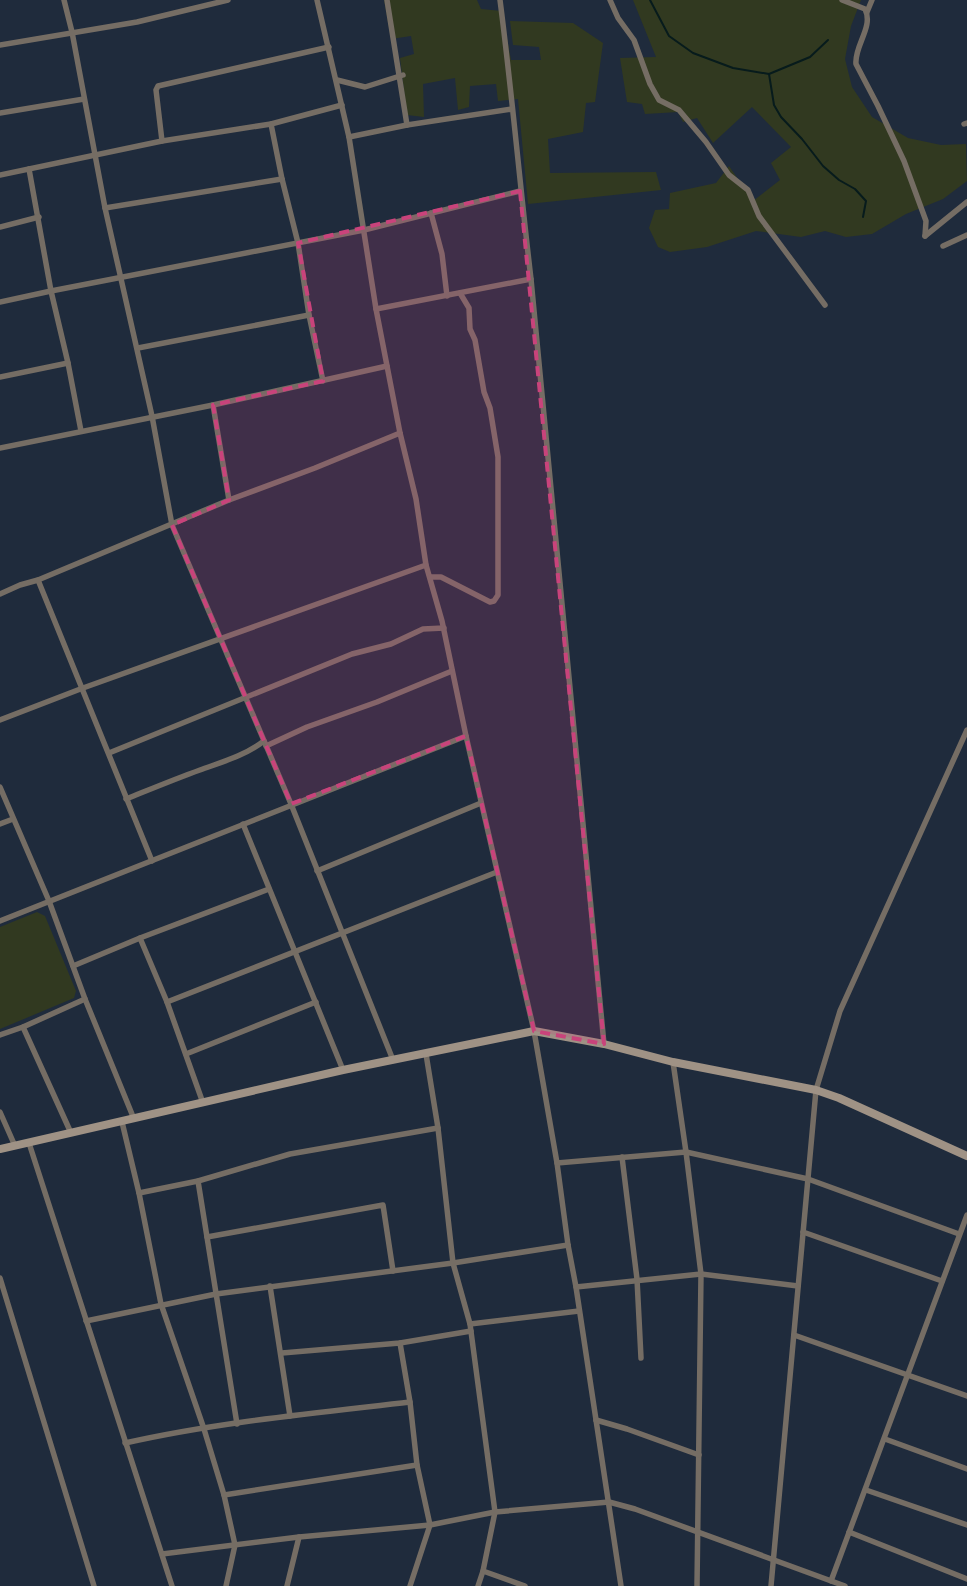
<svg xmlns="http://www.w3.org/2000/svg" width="967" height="1586" font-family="Raleway,sans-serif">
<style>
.grass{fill:#313920}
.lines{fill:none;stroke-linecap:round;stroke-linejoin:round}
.stream{stroke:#071b1c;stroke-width:2}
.street{stroke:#756d64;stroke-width:5.5}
.secondary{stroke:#9f9285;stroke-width:8}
.marked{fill:#c9437b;fill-opacity:0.2;stroke:#c9437b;stroke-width:4;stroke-dasharray:10 6;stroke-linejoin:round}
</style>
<rect width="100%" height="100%" fill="#1f2b3c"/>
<g class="grass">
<path d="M384,0H477L481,9L502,11L511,60H541L539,47L513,45L510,21L573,23L603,43L595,102L586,103L583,132L548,139L550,173L656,172L661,190L528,204L518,99L498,101L496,84L470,86L469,107L458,110L455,78L423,84L424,117L407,115L400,58L414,54L411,36L391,39Z"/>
<path d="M633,0H861L851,26L845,59L852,87L872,117L908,138L941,145L966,144L967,181L943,199L906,214L872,234L846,237L825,231L801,237L756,231L707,247L670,252L658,247L649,228L655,210L669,209L670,193L716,183L729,166L753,201L780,180L771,163L791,147L752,107L713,143L697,118L683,122L678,112L645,114L642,104L627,102L620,58L656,57Z"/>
<path d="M37,912L45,916L76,991L74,998L0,1029V927Z"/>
</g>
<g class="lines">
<g class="stream">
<path d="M650,0L669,36L693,53L733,68L769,74L774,105L781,117L802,139L823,166L839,180L855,189L866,201L863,217"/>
<path d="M769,74L810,57L828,40"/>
</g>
<g class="street">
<path d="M64,0L72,32L105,208L152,416L172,525L291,804L393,1060"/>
<path d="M317,0L349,137L376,309L400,433L416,499L426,565L442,621L466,736L534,1031L557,1163L568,1245L576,1287L621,1586"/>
<path d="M387,0L407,125"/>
<path d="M500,0C512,93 520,186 531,279L604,1044"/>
<path d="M610,0L618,18L634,40L650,84L659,100L679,110L706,142L729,175L748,190L759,216L825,305"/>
<path d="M842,0L865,9C874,27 854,46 856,64L878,106L904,161L926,221L925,236"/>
<path d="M867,12L872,0"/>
<path d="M0,45L137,22L228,0"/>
<path d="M337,80L365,87L403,75"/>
<path d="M0,113L84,99"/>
<path d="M271,124L282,179L298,243L309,315L323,381"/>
<path d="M964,124L967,123"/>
<path d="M349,137L407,125L512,109"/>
<path d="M162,141L156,90L158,86L329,47"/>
<path d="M29,169L51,291L68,363L81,431"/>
<path d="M0,175L162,141L271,124L342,105"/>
<path d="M105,208L282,179"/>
<path d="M431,213L442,254L447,296"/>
<path d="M0,227L39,217"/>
<path d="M925,236L967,202"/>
<path d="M943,246L967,235"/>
<path d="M0,302L51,291L364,230L520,191"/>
<path d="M376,309L531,279"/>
<path d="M138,348L309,315"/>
<path d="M0,377L68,363"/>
<path d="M213,405L229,500"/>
<path d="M0,448L213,405L387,366"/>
<path d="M431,577H441L490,602L494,601L498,595V457L490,408L484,392L475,340L470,329L469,308L460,293"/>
<path d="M38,580L152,861"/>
<path d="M0,594L20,585L38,580L229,500L315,468L400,433"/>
<path d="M0,720L83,688L426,565"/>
<path d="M266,746L307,727L377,702L452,671"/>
<path d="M109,753L352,654L391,644L423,629L444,628"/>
<path d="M0,787L49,901L85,999L134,1119"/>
<path d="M126,799C151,789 175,779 200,770C222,762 244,756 264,741"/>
<path d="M0,824L13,819"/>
<path d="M243,824L343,1070"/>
<path d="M317,871L481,803"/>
<path d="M0,921L466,736"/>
<path d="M140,938L167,1002L203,1103"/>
<path d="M73,966L140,938L269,889"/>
<path d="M167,1002L497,872"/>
<path d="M23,1027L71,1133"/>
<path d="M0,1035L23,1027L85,999"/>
<path d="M186,1054L316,1002"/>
<path d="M426,1054L438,1128L453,1263L470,1324L495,1512L483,1571L478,1586"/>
<path d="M673,1062L686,1152L701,1274L697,1586"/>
<path d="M0,1112L15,1146"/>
<path d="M122,1122L139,1193L161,1304L204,1429L224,1495L235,1545L226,1586"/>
<path d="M29,1143L172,1586"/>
<path d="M622,1157L637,1279L641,1358"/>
<path d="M557,1163L686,1152L808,1179L959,1234"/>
<path d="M198,1181L237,1424"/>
<path d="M139,1193L198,1181L290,1154L438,1128"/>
<path d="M803,1232L942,1281"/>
<path d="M207,1237L383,1205L393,1271"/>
<path d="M0,1278L94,1586"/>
<path d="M270,1286L290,1416"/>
<path d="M576,1287L701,1274L798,1286"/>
<path d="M86,1321L216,1294L453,1263L568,1245"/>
<path d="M470,1324L579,1311"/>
<path d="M794,1335L967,1396"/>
<path d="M400,1343L410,1402L417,1465L430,1525L410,1586"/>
<path d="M282,1353L400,1343L471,1331"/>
<path d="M596,1420L627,1429L699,1455"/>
<path d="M885,1439L967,1469"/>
<path d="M125,1443C218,1422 315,1413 410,1402"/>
<path d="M866,1490L967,1525"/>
<path d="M224,1495L417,1465"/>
<path d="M849,1532L967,1579"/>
<path d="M162,1554L299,1537L430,1525L495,1512L609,1502L635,1509L845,1586"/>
<path d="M483,1571L525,1586"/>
<path d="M831,1581L967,1215"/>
<path d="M287,1586L299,1537"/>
<path d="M771,1586L816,1090L840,1011L967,730"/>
</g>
<path class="secondary" d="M0,1149L343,1070L534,1031L604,1044L673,1062L816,1090L839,1098L967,1156"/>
</g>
<path class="marked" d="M520,191L604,1044L534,1031L466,736L291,804L172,525L229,500L213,405L323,381L298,243Z"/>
</svg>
